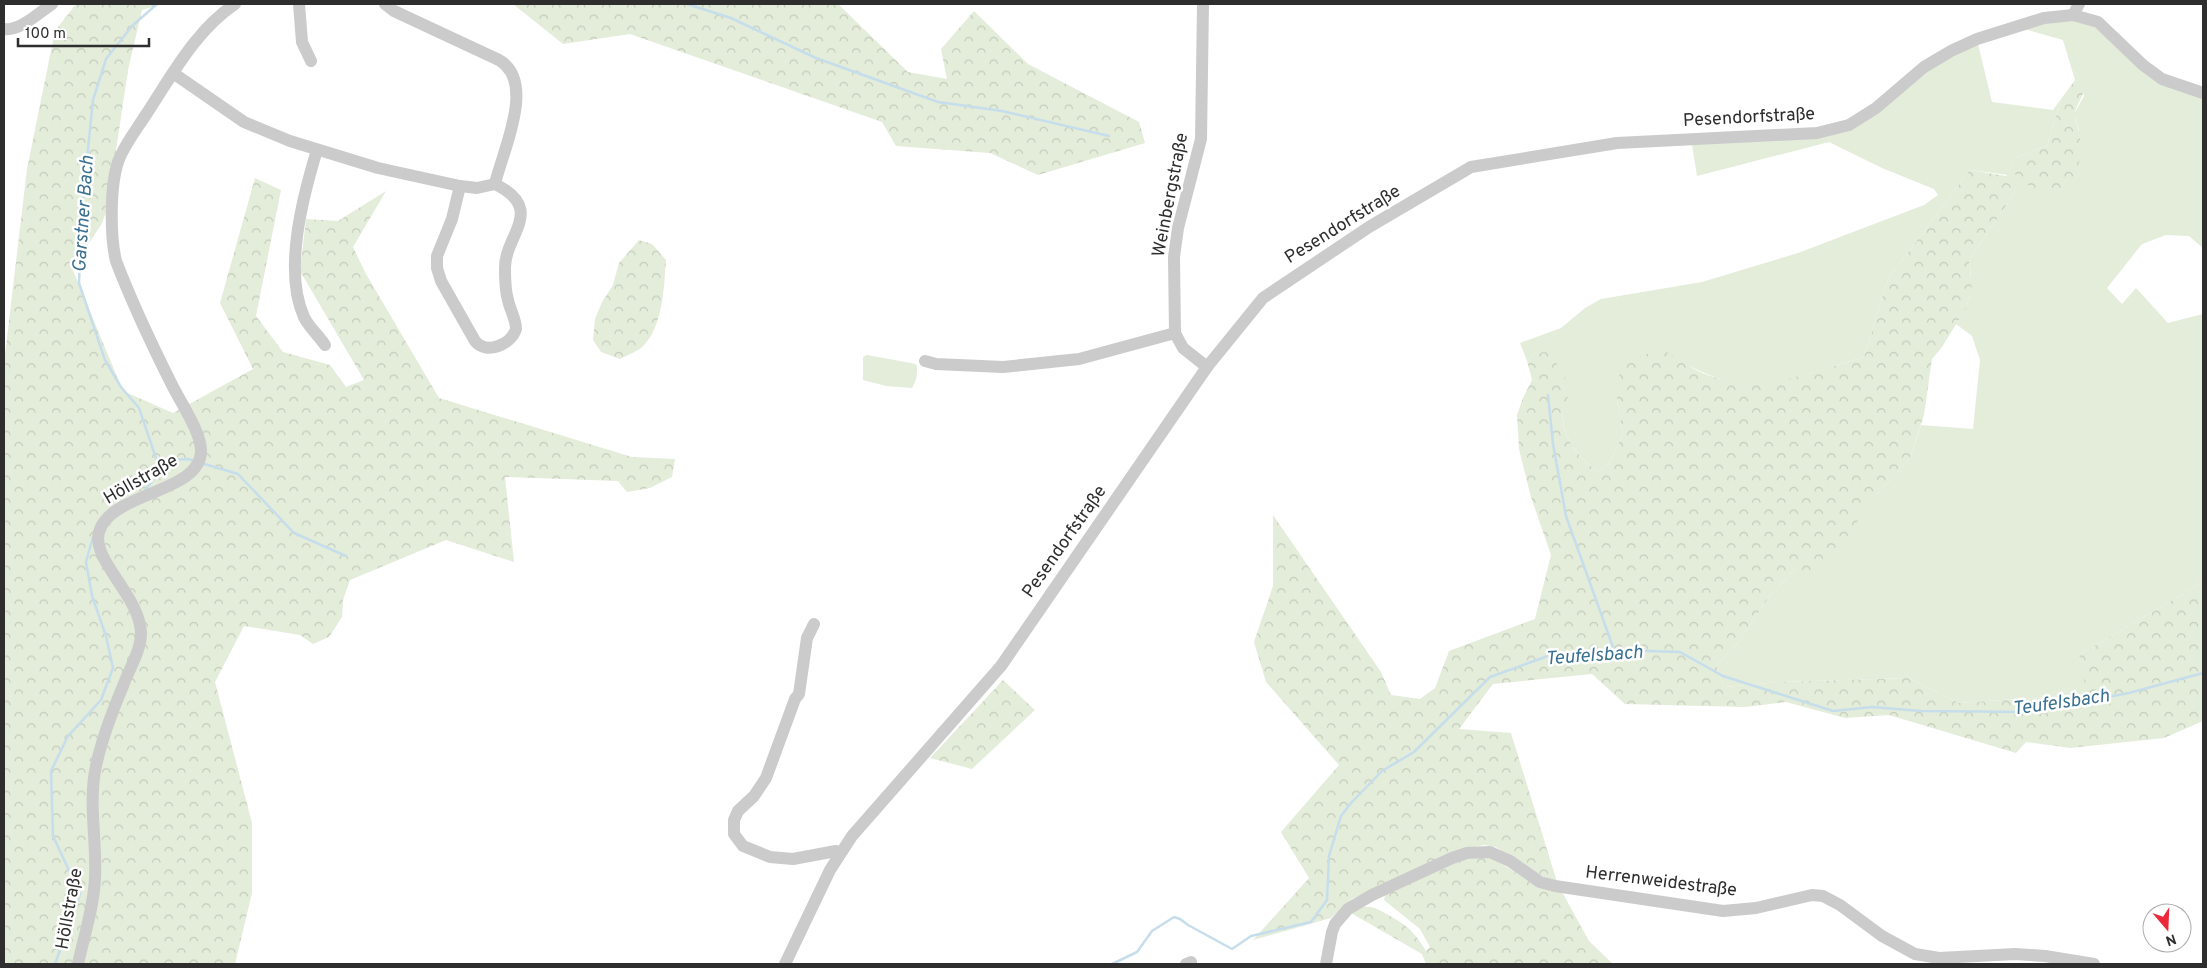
<svg xmlns="http://www.w3.org/2000/svg" width="2207" height="968" font-family="Overpass,sans-serif">
<style>
.green{fill:#e4ecda}
.forest{fill:url(#forest-crowns)}
.lines{fill:none;stroke-linecap:round;stroke-linejoin:round}
.stream{stroke:#c6deec;stroke-width:2.5}
.minor{stroke:#cbcbcb;stroke-width:12}
.labels{text-anchor:middle;dominant-baseline:central;stroke-width:5;stroke-linejoin:round;paint-order:stroke}
.street-label{font-size:18px;fill:#2e2e2e;stroke:#fff}
.water-label{font-size:19px;font-style:italic;fill:#397092;stroke:#fff}
</style>
<defs>
<pattern id="forest-crowns" width="20" height="18" patternUnits="userSpaceOnUse" patternTransform="scale(1.25)"><rect width="20" height="18" fill="#e4ecda"/><path d="M2 6a3 3 0 1 1 6 0M12 15a3 3 0 1 1 6 0" fill="none" stroke="#c4cbbb"/></pattern>
</defs>
<rect width="100%" height="100%" fill="#fff"/>
<g class="green">
<path d="M2070,20L2094,27L2106,36L2134,63L2203,98V248L2189,236L2166,235L2142,244L2107,288L2122,304L2136,288L2168,323L2203,314V582L2079,655L2088,694L1959,703L1908,678L1780,682L1724,687L1717,670V665L1738,643L1769,597L1797,567L1876,495L1910,458L1921,425L1973,429L1980,360L1972,336L1956,324C1973,297 1973,291 1969,260L2015,193L2008,175L1970,170L1888,279L1864,357C1831,366 1780,387 1746,384C1727,383 1709,375 1691,367L1617,400L1623,434L1609,464L1598,471C1579,459 1561,437 1563,412C1563,406 1567,399 1569,393L1535,353L1527,361L1520,343L1561,328L1585,308L1601,299L1702,282L1798,253L1924,205L1938,195L1934,189L1882,168L1829,142L1697,176L1692,145L1848,130L1924,72L1978,44L1992,102L2053,110L2061,99L2047,146L2013,158L2011,165C2014,172 2018,175 2024,180C2040,193 2048,192 2067,185L2079,130L2074,114L2084,96L2082,82L2075,80L2063,40L2024,29L2042,23Z"/>
<path d="M867,355L916,364C919,371 916,381 912,388L886,386L863,380V357Z"/>
</g>
<g class="forest">
<path d="M76,4H162L142,10L128,70L107,210L101,225L72,268L123,391L173,413L253,369L220,303L255,178L281,190L256,316L283,352L330,365L346,387L364,380L300,271L306,219L338,221L386,191L353,247L366,274L439,398L632,457L675,459L672,477L650,488L627,492L618,481L505,477L514,562L446,540L350,580L343,600L342,617L329,637L313,644L300,635L244,626L215,682L252,823V893L235,964H4V363L27,169L55,31Z"/>
<path d="M513,4H838L908,72L947,79L941,49L974,11L1028,64L1139,122L1145,143L1038,175L990,153L896,146L882,122L630,34L563,44Z"/>
<path d="M2075,80L2082,82L2085,88C2083,97 2076,105 2075,113C2074,117 2077,124 2078,128C2083,146 2082,169 2068,184C2053,201 2010,184 2011,161L2013,158L2047,146L2061,99Z"/>
<path d="M1970,170L2006,176L2008,174L2014,181L2015,193L1969,260L1972,289L1966,308L1942,347L1932,359L1924,415L1910,458L1876,495L1825,568L1810,575L1797,567L1769,597L1738,643L1717,665V670L1724,687L1780,682L1908,678L1959,703L2087,694L2079,655L2203,582V721L2164,738L2070,748L2026,742L2016,753L1889,715L1845,718L1786,702L1745,707L1625,704L1592,674L1493,684L1459,729L1511,733L1557,882L1540,875L1496,847L1484,845L1470,848L1448,855L1352,899L1331,918L1253,940L1309,878L1281,832L1339,765L1266,682L1254,642L1273,586V515L1381,672L1391,695L1420,699L1435,688L1449,651L1535,619L1551,555L1531,497L1519,449L1517,415L1523,398L1532,380L1527,361L1535,353L1548,352C1556,363 1569,378 1569,393C1568,399 1564,405 1563,411C1560,436 1579,459 1598,471L1609,464L1623,434L1617,400L1620,368L1640,356L1662,349C1679,360 1697,373 1717,378C1767,392 1815,371 1864,357L1888,279Z"/>
<path d="M639,240L652,244L666,260C664,287 663,329 641,348C636,352 627,355 620,359L601,352L593,340L595,319L602,302L613,285L619,263Z"/>
<path d="M1003,680L1035,710L972,769L930,758Z"/>
<path d="M1491,857L1539,887L1562,892L1589,941L1613,964H1426L1422,954L1351,913C1366,902 1375,907 1390,916C1407,925 1416,934 1426,951L1430,947L1420,929L1384,900L1385,895L1460,860Z"/>
</g>
<g class="lines">
<g class="stream">
<path d="M687,4L731,18L816,58L938,102L1002,111L1109,136"/>
<path d="M1548,395L1553,444L1566,516L1614,650"/>
<path d="M157,461L188,459L194,461"/>
<path d="M201,463L238,474L294,533L346,556"/>
<path d="M145,490L157,475V461L139,408L121,387L105,360L79,283L82,208L93,100L106,59L132,26L157,4"/>
<path d="M55,964L80,894L53,836L51,771L68,736L101,700L113,668L106,636L92,596L86,562L93,537"/>
<path d="M1112,964L1137,952L1152,931L1174,917L1180,919L1188,925L1232,949L1251,936L1311,922L1327,900L1329,856L1341,816L1351,803L1382,771L1414,752L1490,677L1548,656L1614,650L1680,652L1723,676L1833,711L1872,707L1921,711L2027,712L2129,693L2203,673"/>
</g>
<g class="minor">
<path d="M299,4L302,42L311,61"/>
<path d="M1203,4L1201,139L1178,228L1174,257L1175,333L1183,348L1207,367"/>
<path d="M2073,15L2079,4"/>
<path d="M4,29C19,32 40,12 52,4"/>
<path d="M173,73L244,122L290,141L378,168L460,186L477,188L495,184C502,152 537,82 499,60L394,11L385,4"/>
<path d="M317,150C303,196 283,271 304,317C308,326 319,336 325,345"/>
<path d="M460,186L452,219L437,256V268L441,281L475,341C486,355 511,345 516,329C516,319 510,310 508,300C505,290 505,279 505,269C504,235 547,210 495,184"/>
<path d="M925,361L936,364L1003,367L1079,359L1175,333"/>
<path d="M814,624L807,638L799,694L795,699L766,778L754,796L738,811L734,820V834L743,846L770,857L793,859L836,851L840,853"/>
<path d="M78,964C84,936 94,906 95,878C97,840 88,803 96,766C102,738 112,712 123,686C129,669 141,651 141,633C140,596 91,560 99,532C110,492 201,493 201,451C201,432 181,403 172,385C152,345 132,303 116,261C110,236 110,186 118,162C124,145 137,129 147,113C172,75 196,30 235,4"/>
<path d="M785,964L830,870L852,836L1001,666L1207,367L1263,298L1369,227L1471,167L1617,143L1817,133L1849,125L1876,108L1924,67L1951,51L1977,39L2044,18L2073,15L2098,22L2143,65L2162,79L2203,93"/>
<path d="M1186,964L1191,962"/>
<path d="M1326,964L1332,932L1335,924L1348,909L1372,895L1452,858L1467,853L1490,852L1510,861L1540,882L1555,886L1723,911L1756,908L1812,895L1823,896L1840,905L1882,936L1915,954L1939,958L2015,954L2045,956L2094,964"/>
</g>
</g>
<g class="labels">
<g class="street-label">
<text transform="translate(1749 118) rotate(-3)">Pesendorfstraße</text>
<text transform="translate(1171 195) rotate(-79)">Weinbergstraße</text>
<text transform="translate(1343 225) rotate(-32)">Pesendorfstraße</text>
<text transform="translate(141 480) rotate(-30)">Höllstraße</text>
<text transform="translate(1065 542) rotate(-55)">Pesendorfstraße</text>
<text transform="translate(1661 882) rotate(7)">Herrenweidestraße</text>
<text transform="translate(70 909) rotate(-80)">Höllstraße</text>
</g>
<g class="water-label">
<text transform="translate(84 214) rotate(-86)">Garstner Bach</text>
<text transform="translate(1594 656) rotate(-4)">Teufelsbach</text>
<text transform="translate(2061 703) rotate(-8)">Teufelsbach</text>
</g>
</g>
<rect width="2207" height="968" fill="none" stroke="#2e2e2e" stroke-width="10"/>
<g transform="translate(2167 928) rotate(161)"><circle r="24" fill="#ffffff" stroke="#ababab"/>
<path d="M0-4L9 19L0 12L-9 19Z" fill="#eb2938"/>
<text y="-8" font-size="14" font-weight="bold" text-anchor="middle" fill="#2e2e2e">N</text>
</g>
<path d="M18 38v8h131v-8" fill="none" stroke="#2e2e2e" stroke-width="2.5"/>
<text x="25" y="38" font-size="15" fill="#2e2e2e" stroke="#ffffff" stroke-width="4" paint-order="stroke">100 m</text>
</svg>
